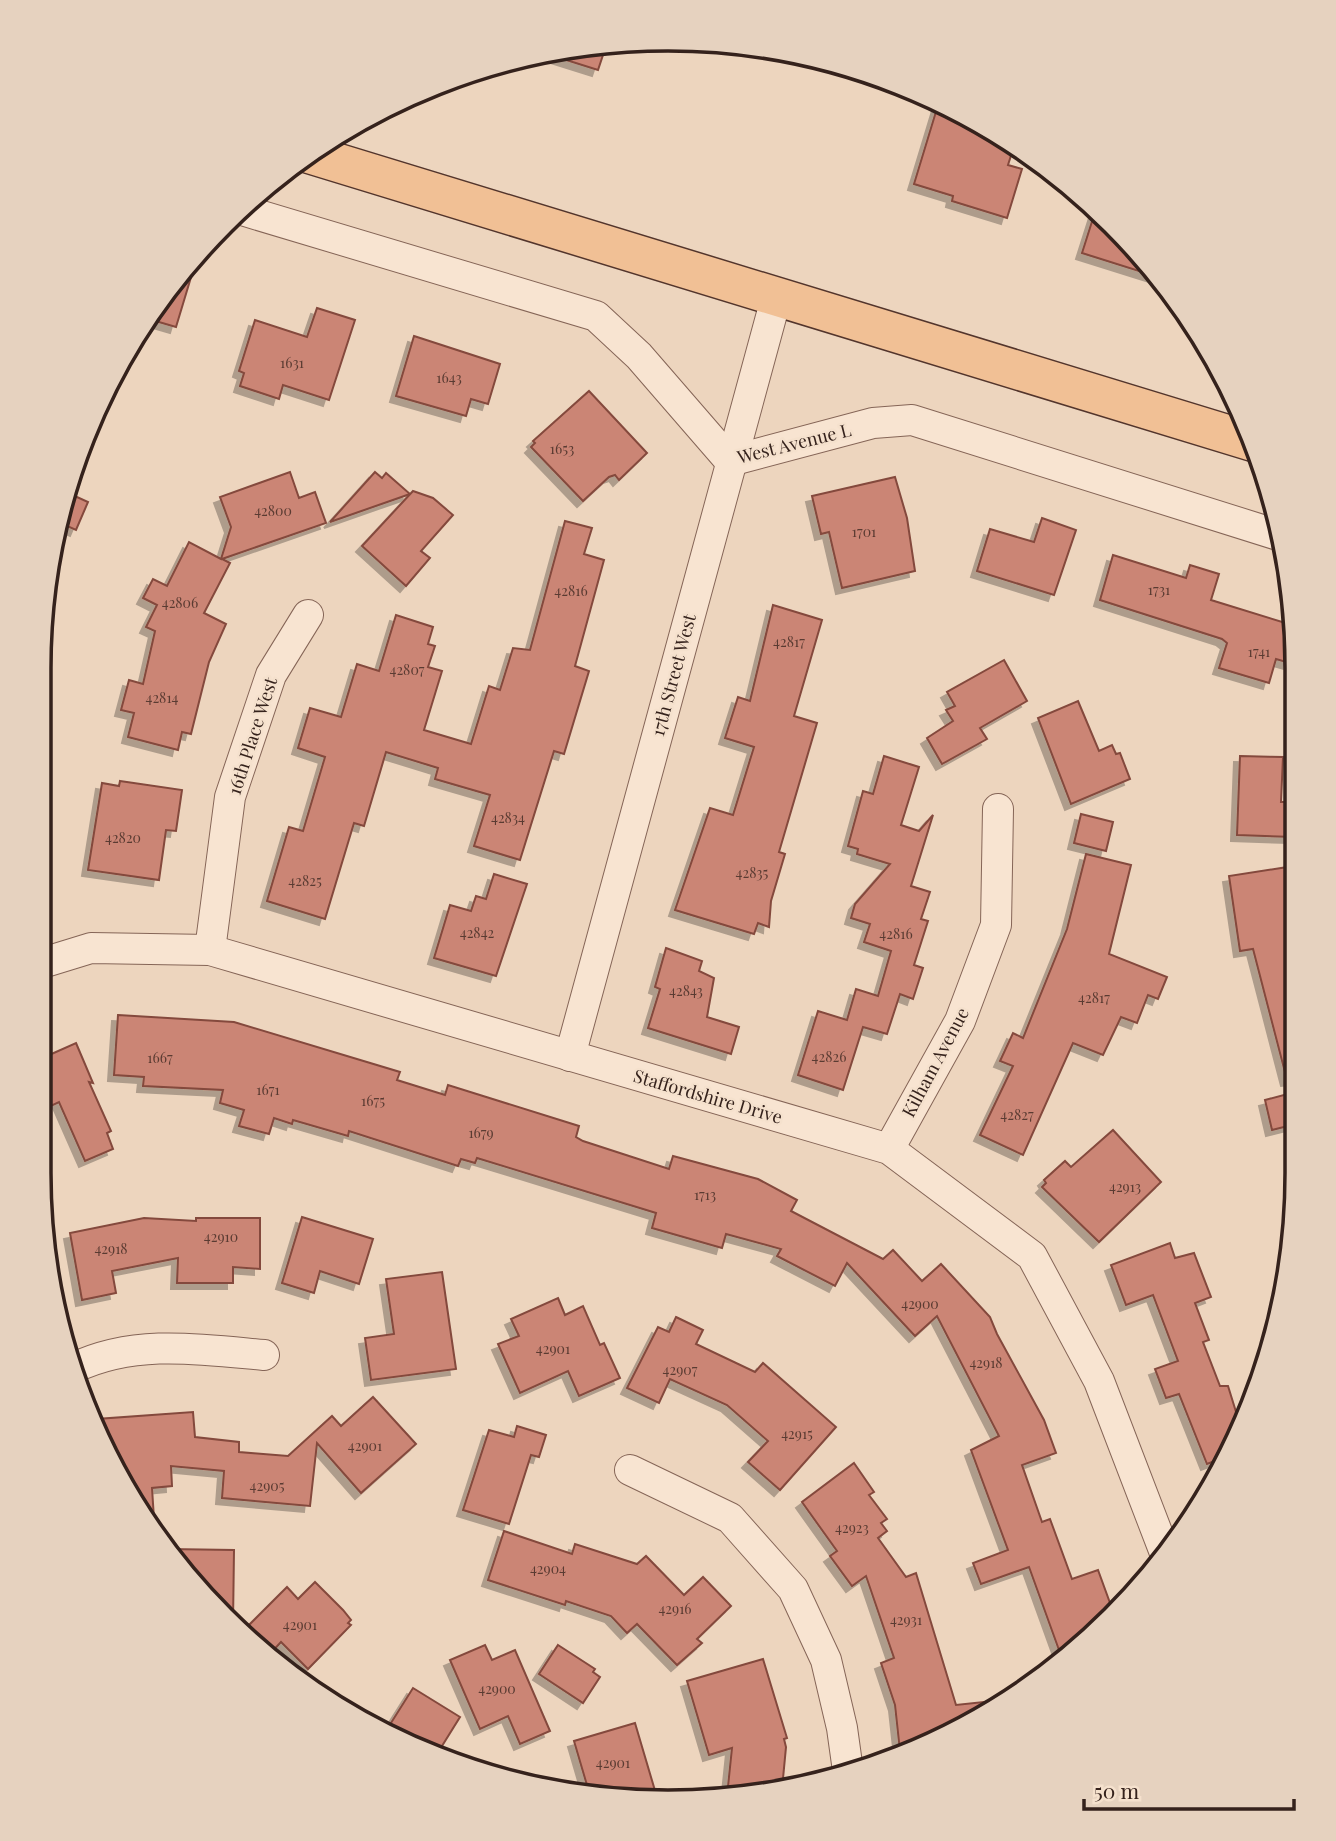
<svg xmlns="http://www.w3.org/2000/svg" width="1336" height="1841" font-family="'Playfair Display',serif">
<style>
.building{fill:#cb8574;stroke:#84493d;stroke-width:2;filter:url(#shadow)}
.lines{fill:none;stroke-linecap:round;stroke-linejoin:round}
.minor-casing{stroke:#856557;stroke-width:32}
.primary-casing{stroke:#53352c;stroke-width:41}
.minor{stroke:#f8e4d1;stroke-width:30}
.primary{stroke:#f1c095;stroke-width:38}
.labels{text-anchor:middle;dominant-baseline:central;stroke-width:5;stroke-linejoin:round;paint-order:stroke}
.number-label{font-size:14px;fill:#5a3b32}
.street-label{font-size:18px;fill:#35221c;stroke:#f5e1cd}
.rim{fill:none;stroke:#35221c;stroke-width:3.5}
</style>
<defs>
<filter id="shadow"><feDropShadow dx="-6" dy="6" stdDeviation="0" flood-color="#0004"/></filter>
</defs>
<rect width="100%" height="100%" fill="#edd5be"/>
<g class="building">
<path d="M607,43L598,70L544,53L590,46Z"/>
<path d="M938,105L969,117L967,123L994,131L1014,146L1008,165L1022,169L1007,218L952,201L953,196L914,184Z"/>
<path d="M1096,209L1146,262L1161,278L1082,253Z"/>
<path d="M195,264L176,327L145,318Z"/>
<path d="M317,308L355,320L329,400L283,385L279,399L240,386L244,373L239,371L255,320L307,337Z"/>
<path d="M414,336L500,364L488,404L471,399L466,416L396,396Z"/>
<path d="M589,391L647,453L619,480L615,475L609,477L583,501L531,447L535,443L533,441Z"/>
<path d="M290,472L299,498L315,492L326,523L222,559L230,563L204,613L226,624L209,662L191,734L182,732L178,750L128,737L134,713L121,710L129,680L143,684L155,631L146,627L157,605L143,598L153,579L167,586L189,542L221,559L231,527L220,497Z"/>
<path d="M375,472L382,478L386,473L410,494L330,522Z"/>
<path d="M895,477L907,518L915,571L842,588L829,532L821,534L812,496Z"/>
<path d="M413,491L433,498L453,515L421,551L430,558L406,586L362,546Z"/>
<path d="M66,492L88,502L76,530L58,522Z"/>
<path d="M1042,518L1076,530L1054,595L977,571L990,529L1034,542Z"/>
<path d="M565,521L592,528L584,554L604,560L575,666L589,671L564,754L554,751L520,860L474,846L490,795L435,779L438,768L386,752L364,826L354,823L325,919L267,901L289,827L303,831L325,757L298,748L310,708L341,717L357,664L379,671L396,615L433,627L428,644L435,646L428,667L442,671L424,730L471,744L489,686L500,690L513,648L530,650Z"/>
<path d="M1113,555L1186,578L1190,565L1219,574L1211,600L1292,625L1293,664L1276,659L1269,683L1219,668L1227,643L1222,639L1100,600Z"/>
<path d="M773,605L822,620L794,716L817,723L779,852L785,854L771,901L769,927L758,923L754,934L675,910L710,808L733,815L754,747L725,738L738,697L750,701Z"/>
<path d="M1004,660L1027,701L980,728L987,739L942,764L927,738L953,721L946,710L955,706L947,692Z"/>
<path d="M1078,701L1099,751L1112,745L1116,754L1120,753L1130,779L1071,804L1038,718Z"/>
<path d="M884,756L919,767L901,825L919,831L933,815L911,886L930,892L921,919L928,921L914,965L923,968L913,999L900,994L887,1034L863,1027L843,1090L798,1075L818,1011L847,1020L856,989L878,996L891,951L864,942L870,924L851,918L855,904L890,864L857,854L858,849L848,846L863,791L873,794Z"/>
<path d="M1240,756L1283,757L1281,802H1293L1294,837L1237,835Z"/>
<path d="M120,781L182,790L176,831L166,830L159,880L88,870L102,783L119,786Z"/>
<path d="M1081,814L1113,822L1106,851L1074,843Z"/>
<path d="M1086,854L1131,865L1109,954L1167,977L1158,999L1148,995L1137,1023L1121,1017L1103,1055L1073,1043L1023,1155L980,1135L1013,1066L1000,1061L1013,1033L1023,1038L1067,929Z"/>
<path d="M1294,866L1295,1079L1287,1080L1253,949L1240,951L1229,876Z"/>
<path d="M494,874L527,884L496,976L434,958L450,905L471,911L476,896L486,899Z"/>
<path d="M666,948L702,961L699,971L714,978L707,1017L739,1027L731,1054L648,1028L660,989L655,987Z"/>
<path d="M118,1015L234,1022L400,1072L397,1080L445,1095L448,1085L579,1126L576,1137L583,1141L669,1169L673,1156L758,1179L797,1200L791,1211L883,1259L893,1250L922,1281L941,1264L990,1317L997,1334L1044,1420L1056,1453L1022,1465L1042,1522L1050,1519L1072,1579L1098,1570L1114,1614L1063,1661L1029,1567L981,1584L973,1563L1008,1550L971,1450L999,1436L937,1316L915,1336L847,1263L835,1286L777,1256L781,1249L726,1234L722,1248L652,1228L656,1213L477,1158L475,1163L461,1159L458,1166L349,1131L348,1136L293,1120L292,1124L274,1118L269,1134L239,1126L244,1110L220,1103L223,1090L143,1086L144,1077L114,1075Z"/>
<path d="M76,1043L93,1083L89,1082L111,1131L107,1133L113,1149L85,1161L59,1102L38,1112V1060Z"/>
<path d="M1295,1092L1296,1124L1272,1130L1265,1100Z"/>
<path d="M1113,1130L1161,1182L1099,1242L1042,1187L1046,1183L1044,1180L1065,1161L1071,1167Z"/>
<path d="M302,1217L373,1239L359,1284L320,1271L314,1293L282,1283Z"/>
<path d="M144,1218L196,1221V1218H260V1269L233,1267V1283H177L178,1258L112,1271L116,1293L82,1300L70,1233Z"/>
<path d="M1170,1243L1175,1258L1194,1253L1211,1297L1195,1303L1209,1340L1203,1342L1220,1386H1228L1241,1428L1230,1455L1207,1464L1179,1394L1166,1398L1155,1369L1178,1361L1153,1295L1126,1305L1111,1265Z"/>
<path d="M442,1272L456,1369L371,1380L365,1338L394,1334L386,1279Z"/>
<path d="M558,1298L565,1315L583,1306L600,1345L604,1343L620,1378L579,1396L568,1371L520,1393L498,1344L519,1336L511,1319Z"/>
<path d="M676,1317L703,1330L696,1344L755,1372L763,1363L836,1427L780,1490L748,1462L768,1441L727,1405L670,1379L659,1403L627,1388L658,1327L669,1332Z"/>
<path d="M373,1397L416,1444L361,1493L317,1443L310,1506L222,1498L224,1471L171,1466L172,1486L152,1488L155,1534L144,1522L97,1419L193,1412L195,1437L239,1442V1452L288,1456L332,1416L341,1426Z"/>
<path d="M517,1426L546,1435L539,1457L531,1455L509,1524L463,1510L489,1430L514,1437Z"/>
<path d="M854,1463L874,1492L869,1495L887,1519L881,1523L887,1531L878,1538L906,1577L916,1573L956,1705L1003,1700L919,1749L900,1751L895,1705L881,1663L894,1658L866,1576L852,1586L830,1556L837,1551L802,1502Z"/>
<path d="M504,1531L572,1554L575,1544L637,1564L646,1556L684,1595L703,1577L731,1606L697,1639L702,1643L677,1665L637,1624L627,1633L611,1616L566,1601L565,1605L488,1580Z"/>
<path d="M168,1549L234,1550L233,1624L178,1561Z"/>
<path d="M315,1582L343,1610L351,1620L348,1623L351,1625L308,1669L281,1642L268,1656L241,1633L287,1587L298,1599Z"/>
<path d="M485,1645L492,1660L515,1650L550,1731L520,1744L508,1716L480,1729L450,1660Z"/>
<path d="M558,1645L595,1669L593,1672L600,1677L583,1703L539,1674Z"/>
<path d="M763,1659L787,1738L784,1739L786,1747L782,1789L750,1797L727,1796L732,1748L709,1755L687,1681Z"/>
<path d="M413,1688L460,1717L437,1754L384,1734Z"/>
<path d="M635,1723L656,1794L589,1792L574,1741Z"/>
</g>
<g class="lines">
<g class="minor-casing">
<g id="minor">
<path d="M245,211L596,316L639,356L730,461L873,423L912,420L1278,535"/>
<path d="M210,950L230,797L271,675L308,615"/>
<path d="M39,964L91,948L210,950L889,1149L1032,1256L1099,1381L1165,1553"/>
<path d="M570,1056L777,295"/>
<path d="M889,1149L960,1021L996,925L998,809"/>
<path d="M74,1368C134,1339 200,1349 264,1355"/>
<path d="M630,1470L730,1518L793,1589L826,1660L842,1728L848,1771"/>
</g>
</g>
<g class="primary-casing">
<path id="primary" d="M309,154L1253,442"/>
</g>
<use href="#minor" class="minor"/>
<use href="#primary" class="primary"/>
</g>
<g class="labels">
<g class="number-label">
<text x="292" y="362">1631</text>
<text x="449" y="377">1643</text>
<text x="562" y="448">1653</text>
<text x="273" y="510">42800</text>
<text x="864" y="531">1701</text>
<text x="1159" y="589">1731</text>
<text x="571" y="590">42816</text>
<text x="180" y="602">42806</text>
<text x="789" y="641">42817</text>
<text x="1259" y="651">1741</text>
<text x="407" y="669">42807</text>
<text x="162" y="697">42814</text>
<text x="508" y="817">42834</text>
<text x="123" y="837">42820</text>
<text x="752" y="872">42835</text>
<text x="305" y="880">42825</text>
<text x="477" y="932">42842</text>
<text x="896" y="933">42816</text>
<text x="686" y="990">42843</text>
<text x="1094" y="997">42817</text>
<text x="829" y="1056">42826</text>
<text x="160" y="1057">1667</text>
<text x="268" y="1089">1671</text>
<text x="373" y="1100">1675</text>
<text x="1017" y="1114">42827</text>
<text x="481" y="1132">1679</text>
<text x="1125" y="1186">42913</text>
<text x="705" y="1194">1713</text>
<text x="221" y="1236">42910</text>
<text x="111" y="1248">42918</text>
<text x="920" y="1303">42900</text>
<text x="553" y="1348">42901</text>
<text x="986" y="1362">42918</text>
<text x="680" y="1369">42907</text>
<text x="797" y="1433">42915</text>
<text x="365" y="1445">42901</text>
<text x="267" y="1485">42905</text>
<text x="852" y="1527">42923</text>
<text x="548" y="1568">42904</text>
<text x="675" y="1608">42916</text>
<text x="906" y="1619">42931</text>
<text x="300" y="1624">42901</text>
<text x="497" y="1688">42900</text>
<text x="613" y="1762">42901</text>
</g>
<g class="street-label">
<text transform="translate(794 443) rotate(-14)">West Avenue L</text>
<text transform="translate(673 675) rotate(-75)">17th Street West</text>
<text transform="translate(252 736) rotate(-72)">16th Place West</text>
<text transform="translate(935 1062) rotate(-62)">Kilham Avenue</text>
<text transform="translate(708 1096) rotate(16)">Staffordshire Drive</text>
</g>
</g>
<path d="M0 0H1336V1841H0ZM668 51H668A617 617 0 0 1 1285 668V1173A617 617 0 0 1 668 1790H668A617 617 0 0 1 51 1173V668A617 617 0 0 1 668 51Z" fill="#e6d2bf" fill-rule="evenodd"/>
<path class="rim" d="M668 51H668A617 617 0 0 1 1285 668V1173A617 617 0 0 1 668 1790H668A617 617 0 0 1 51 1173V668A617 617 0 0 1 668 51Z"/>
<path d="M1084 1799v10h210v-10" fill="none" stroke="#35221c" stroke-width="3.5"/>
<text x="1094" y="1799" font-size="21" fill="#35221c" stroke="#f5e1cd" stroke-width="5" paint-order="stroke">50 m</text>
</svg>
